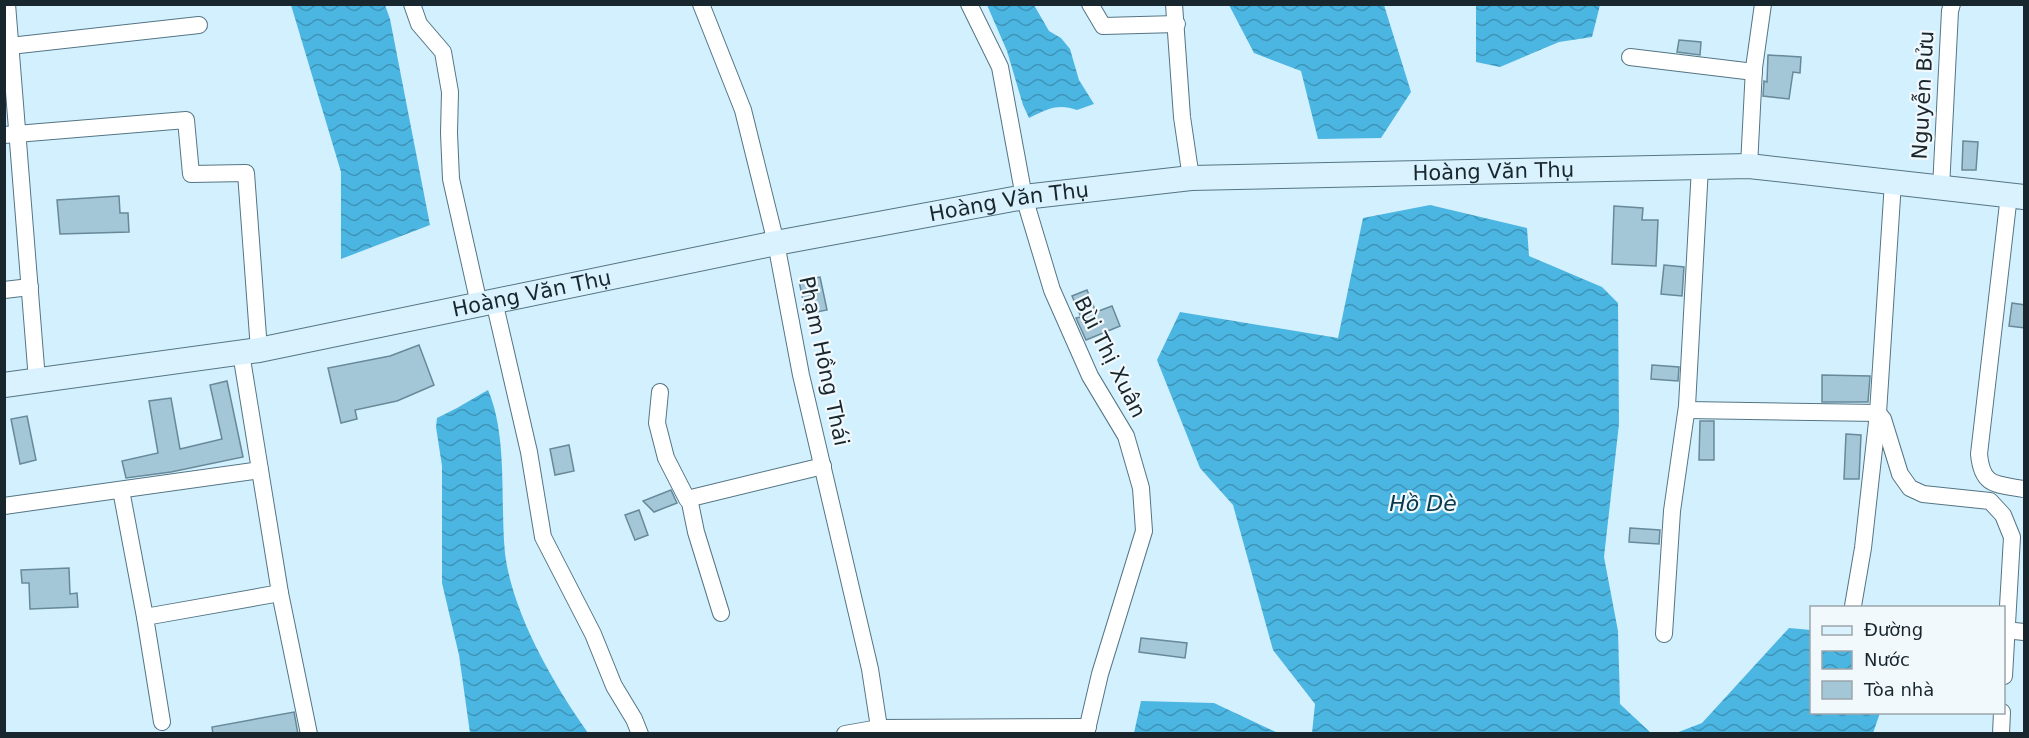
<svg xmlns="http://www.w3.org/2000/svg" width="2029" height="738" font-family="'DejaVu Sans',sans-serif">
<style>
.water{fill:url(#water-waves)}
.building{fill:#a4c7d8;stroke:#678999;stroke-width:1.5}
.lines{fill:none;stroke-linecap:round;stroke-linejoin:round}
.street-casing{stroke:#547584;stroke-width:18}
.secondary-casing{stroke:#547584;stroke-width:26}
.street{stroke:#fff;stroke-width:16}
.secondary{stroke:#daf2fd;stroke-width:24}
.labels{text-anchor:middle;dominant-baseline:central;stroke-width:4.5;stroke-linejoin:round;paint-order:stroke}
.street-label{font-size:21px;fill:#18262d;stroke:#f2f9fd}
.water-label{font-size:22px;font-style:italic;fill:#09394b;stroke:#f2f9fd}
</style>
<defs>
<pattern id="water-waves" width="16" height="10" patternUnits="userSpaceOnUse" patternTransform="scale(1.5)"><rect width="16" height="10" fill="#4cb6e2"/><path d="M0 5q4-4 8 0t8 0" fill="none" stroke="#3e94b8"/></pattern>
</defs>
<rect width="100%" height="100%" fill="#d3f0fe"/>
<g class="water">
<path d="M291,5H385L390,19L430,225L341,259V172Z"/>
<path d="M987,5H1034L1049,31L1061,38L1070,49L1079,80L1094,104L1077,110C1058,103 1047,109 1029,118L1023,105L1007,51Z"/>
<path d="M1229,5H1384L1411,92L1381,138L1318,139L1301,71L1254,53Z"/>
<path d="M1476,5L1599,4L1600,5L1592,37L1559,42L1500,67L1476,62Z"/>
<path d="M1430,205L1527,228L1529,256L1602,287L1618,303L1619,424L1604,557L1618,631L1620,704L1651,733H1312L1315,704L1273,650L1233,505L1200,468L1157,360L1180,312L1338,338L1363,218Z"/>
<path d="M488,390C508,436 500,502 505,553C512,613 554,685 588,733H470L459,655L442,583V466L436,427L437,418L457,408Z"/>
<path d="M1789,628L1811,630L1812,712L1880,713L1873,733H1676L1702,723Z"/>
<path d="M1141,701L1214,703L1278,733H1134Z"/>
</g>
<g class="building">
<path d="M1679,40L1701,42L1700,55L1677,52Z"/>
<path d="M1768,55L1801,57L1800,73L1793,72L1789,99L1763,96L1764,81L1767,82Z"/>
<path d="M1963,141L1978,142L1976,170H1962Z"/>
<path d="M119,196L120,213H128L129,232L60,234L57,200Z"/>
<path d="M1614,206L1643,208L1642,220H1658L1656,266L1612,264Z"/>
<path d="M1664,265L1684,267L1682,296L1661,294Z"/>
<path d="M820,277L827,310L806,314L799,281Z"/>
<path d="M1087,290L1096,312L1112,306L1120,326L1086,340L1076,318L1081,317L1072,296Z"/>
<path d="M2012,303L2025,305V328L2009,326Z"/>
<path d="M419,345L434,385L397,401L355,410L357,419L341,423L328,368L390,356Z"/>
<path d="M1652,365L1679,367L1678,381L1651,379Z"/>
<path d="M1822,375L1870,376L1868,402H1822Z"/>
<path d="M227,381L243,457L171,472L126,478L122,461L158,453L149,401L171,398L180,449L222,439L210,385Z"/>
<path d="M27,416L36,460L20,464L11,419Z"/>
<path d="M1700,421H1714V460H1699Z"/>
<path d="M1846,434L1861,435L1859,479H1844Z"/>
<path d="M569,445L574,471L555,475L550,449Z"/>
<path d="M671,490L677,503L654,512L643,501Z"/>
<path d="M639,510L648,535L635,540L625,515Z"/>
<path d="M1630,528L1660,530L1659,544L1629,542Z"/>
<path d="M69,568L70,594L77,593L78,607L30,609L29,583H22L21,570Z"/>
<path d="M1141,638L1187,643L1185,658L1139,652Z"/>
<path d="M294,712L298,734H213L212,727Z"/>
</g>
<g class="lines">
<g class="street-casing">
<g id="street">
<path d="M7,4L37,380"/>
<path d="M412,4L419,24L443,52L450,92L449,133L451,179L479,304"/>
<path d="M701,4L743,110L776,243L801,375L870,669L880,734"/>
<path d="M969,4L1000,67L1024,197L1052,290L1090,376L1126,436L1141,488L1144,531L1100,674L1086,734"/>
<path d="M1090,4L1103,26L1177,24"/>
<path d="M1174,4L1182,117L1191,178"/>
<path d="M10,46L199,25"/>
<path d="M1630,57L1754,72"/>
<path d="M4,135L186,120L191,174L246,173L259,350"/>
<path d="M1749,166L1754,68L1763,4"/>
<path d="M1941,188L1950,11L1952,4"/>
<path d="M2009,195L1979,454C1982,487 1996,484 2024,489"/>
<path d="M4,290L30,287"/>
<path d="M494,301L529,452L543,537L593,634L614,686L634,719L640,734"/>
<path d="M241,353L280,593L309,734"/>
<path d="M660,392L657,423L666,458L687,499L823,466"/>
<path d="M1687,410L1878,413L1883,419L1900,474L1910,488L1923,494L1990,501L2003,515L2012,537L2004,676"/>
<path d="M121,490L145,617"/>
<path d="M689,498L696,532L721,613"/>
<path d="M4,506L260,470"/>
<path d="M1853,606L1863,548L1878,413L1893,182"/>
<path d="M2005,630L2024,632"/>
<path d="M1664,634L1672,511L1687,406L1700,167"/>
<path d="M162,722L145,617L280,593"/>
<path d="M845,734L879,728L1088,727"/>
<path d="M2001,734L2002,712"/>
</g>
</g>
<g class="secondary-casing">
<g id="secondary">
<path id="s1" d="M4,385L259,350L776,243L1024,197L1191,178L1749,166L2024,197"/>
</g>
</g>
<use href="#street" class="street"/>
<use href="#secondary" class="secondary"/>
</g>
<g class="labels">
<g class="street-label">
<text transform="translate(1923 95) rotate(-87)">Nguyễn Bửu</text>
<text stroke="none"><textPath href="#s1" startOffset="1508">Hoàng Văn Thụ</textPath></text>
<text stroke="none"><textPath href="#s1" startOffset="1022">Hoàng Văn Thụ</textPath></text>
<text stroke="none"><textPath href="#s1" startOffset="536">Hoàng Văn Thụ</textPath></text>
<text transform="translate(1110 357) rotate(63)">Bùi Thị Xuân</text>
<text transform="translate(824 361) rotate(78)">Phạm Hồng Thái</text>
</g>
<g class="water-label">
<text x="1423" y="503">Hồ Dè</text>
</g>
</g>
<rect width="2029" height="738" fill="none" stroke="#18262d" stroke-width="12"/>
<rect x="1810" y="606" width="195" height="108" fill="#f2f9fd" stroke="#9ba5aa" stroke-width="1.5"/>
<rect x="1822" y="626" width="30" height="9" fill="#daf2fd" stroke="#9ba5aa" stroke-width="1.5"/>
<text x="1864" y="636" font-size="18" fill="#18262d">Đường</text>
<rect x="1822" y="651" width="30" height="18" fill="url(#water-waves)" stroke="#9ba5aa" stroke-width="1.5"/>
<text x="1864" y="666" font-size="18" fill="#18262d">Nước</text>
<rect x="1822" y="681" width="30" height="18" fill="#a4c7d8" stroke="#9ba5aa" stroke-width="1.5"/>
<text x="1864" y="696" font-size="18" fill="#18262d">Tòa nhà</text>
</svg>
